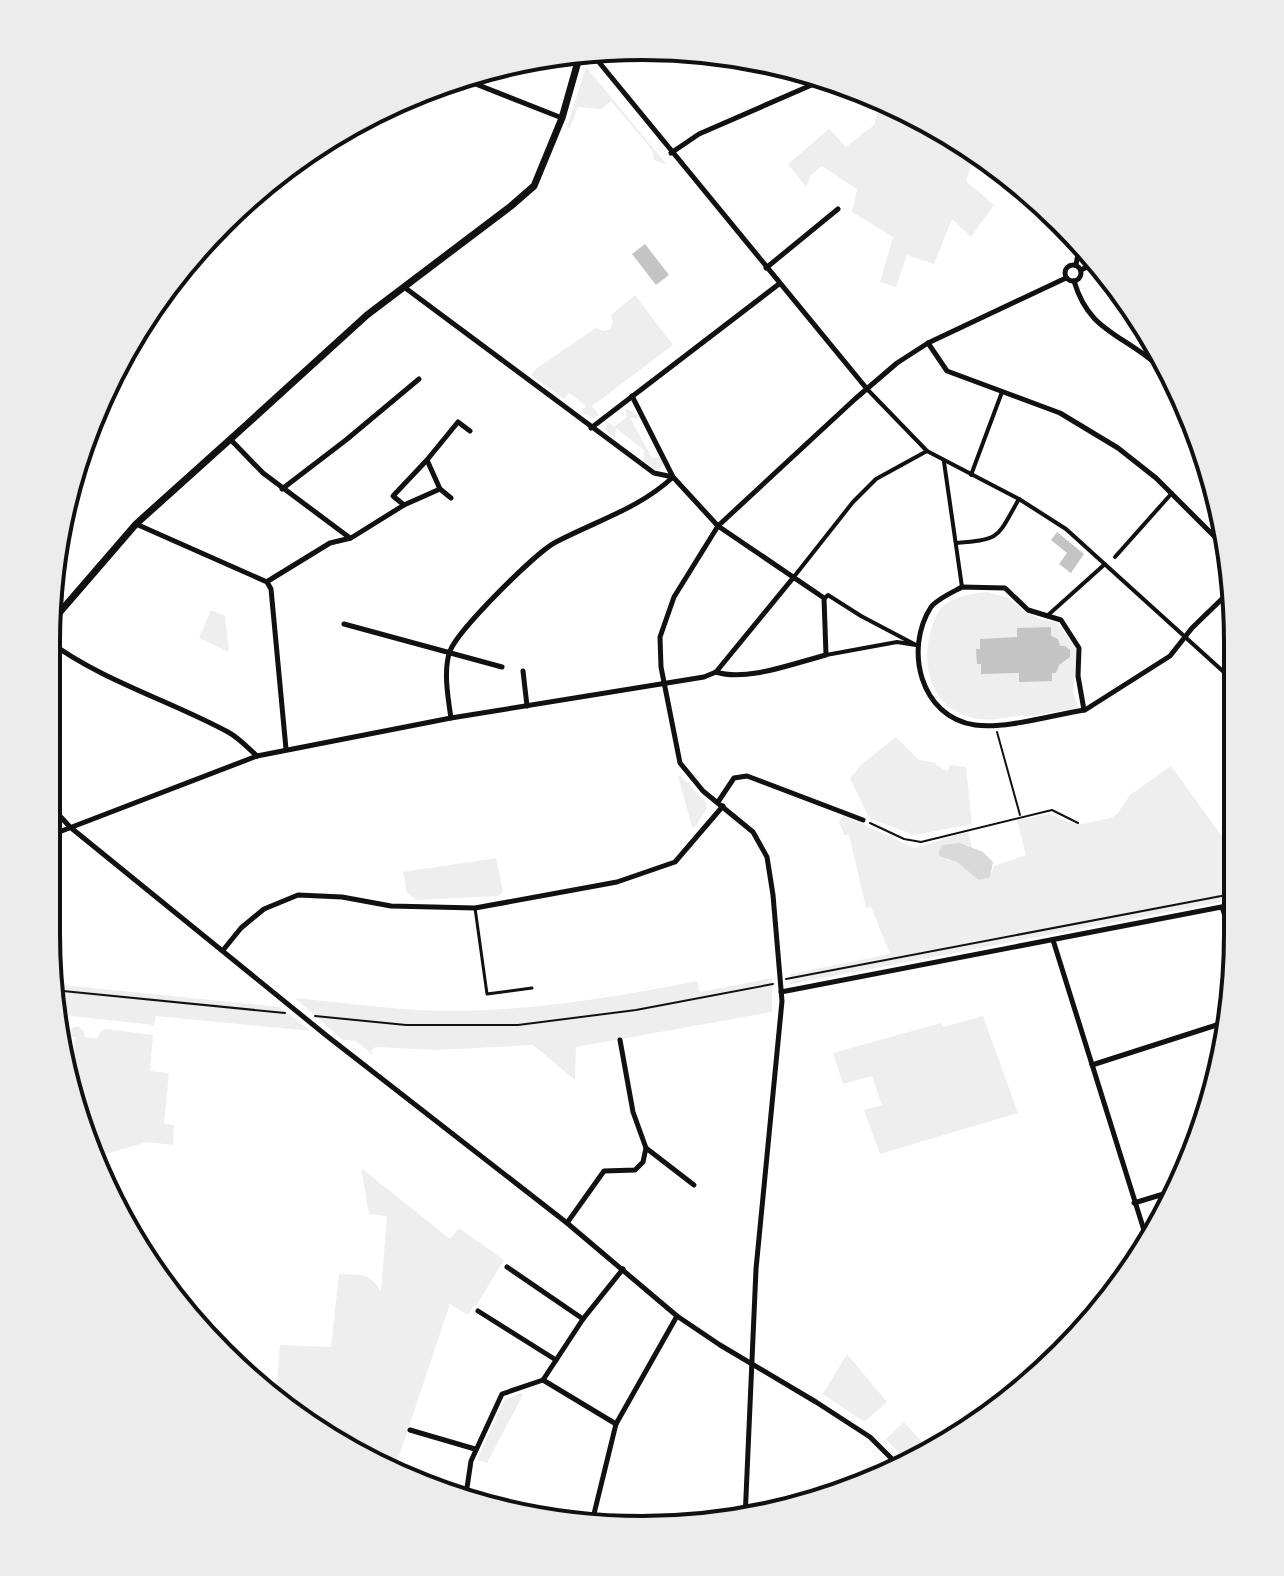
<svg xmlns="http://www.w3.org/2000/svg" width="1284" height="1576" font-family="'Noto Sans',sans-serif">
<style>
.green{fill:#eee}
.water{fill:#d9d9d9}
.building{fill:#c4c4c4}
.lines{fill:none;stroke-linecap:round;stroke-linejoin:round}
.path{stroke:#111;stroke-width:2}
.service{stroke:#111;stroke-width:3}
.pedestrian{stroke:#111;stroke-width:4}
.minor{stroke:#111;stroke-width:5}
.tertiary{stroke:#111;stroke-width:7}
.rim{fill:none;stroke:#111;stroke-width:4}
</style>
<rect width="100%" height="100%" fill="#fff"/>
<g class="green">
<path d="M586,67L667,165L654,160L652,150L611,101L601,109L578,107L570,128L567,127Z"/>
<path d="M880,102C916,109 947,131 976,152L966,181L994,205L971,237L952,219L934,264L907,255L896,287L880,282L893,237L852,212L857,189L822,166L811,175L806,187L788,164L829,129L846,147L874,125Z"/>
<path d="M635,295L673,345L592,406L599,415L593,418L581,412L586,406L569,393L564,399L531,375L537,368L596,328L603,331L610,329L613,322L611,315Z"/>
<path d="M625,409L634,412L640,418H630L652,458H661L663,465L659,470H655L644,461V450L616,428L615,438L605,430L609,422L614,427L627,417Z"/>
<path d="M987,592L1009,598L1029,616L1031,614L1039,619L1056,622L1074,645L1077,654L1073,691L1078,708L1024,717L1023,715C1009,717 994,721 980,719C934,714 919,670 931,630C933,623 936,614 941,608C953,596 971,594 987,592Z"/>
<path d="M211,610L225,616L229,652L199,638Z"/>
<path d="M896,737L919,760L937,763L936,765L947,771L951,765L966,767L972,824L914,835L869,818L850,778L862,764Z"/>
<path d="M1171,766L1237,857V899L791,984L790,974L890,954L871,907L866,908L849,835H844L839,821L843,815L914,848L968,832L972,847L960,843L945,859L957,862L990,877L994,866L1026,855L1017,820L1049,814L1072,823L1081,824L1111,818L1117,814L1130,795Z"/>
<path d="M678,776H681L705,801L707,808L695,827H692Z"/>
<path d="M496,858L503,892L498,896L416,900L407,892L403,872Z"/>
<path d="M772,978V1012L576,1047L575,1080L533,1045L435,1050L376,1047L371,1050L373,1055L356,1041L343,1040L295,998C348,1003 401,1011 454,1011C536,1010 617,997 697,981L700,992Z"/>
<path d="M53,984L280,1007L311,1031L156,1016L154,1025L61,1015L59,1029Z"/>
<path d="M983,1016L1018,1113L880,1154L864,1110L882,1105L872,1076L843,1084L833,1053L941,1023L943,1027Z"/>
<path d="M78,1026L84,1031L85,1037L97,1039L100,1032L106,1029L153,1035L150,1071L169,1073L164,1124L174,1125L173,1145L147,1142L95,1157L69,1094L75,1037L66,1036L72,1028Z"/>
<path d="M361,1168L450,1239L459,1228L504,1260L476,1306L474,1305L468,1315L450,1304L394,1471L311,1430L265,1390L266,1382L277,1383L280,1345L331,1347L339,1274C362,1276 367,1271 381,1291L387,1216L369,1214Z"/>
<path d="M847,1354L887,1402L864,1422L823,1394Z"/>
<path d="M521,1393L523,1395L487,1463L477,1460L502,1405L505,1400Z"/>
<path d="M904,1422L922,1442L925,1440L935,1450L911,1465L886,1439Z"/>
</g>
<path class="water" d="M960,843L983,852L993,862L990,877L979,880L957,862L939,856V850L943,845Z"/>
<g class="building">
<path d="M645,244L669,275L656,285L632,254Z"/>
<path d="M1057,532L1084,554L1071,573L1059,564L1067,553L1051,540Z"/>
<path d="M1051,627V636L1058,639L1060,646H1065L1070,650V657L1059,665L1056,673H1052V681L1019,682V673L981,674V664H977L976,649H980V639L1017,637V628Z"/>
</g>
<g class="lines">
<g class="path">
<path d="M997,732L1020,815"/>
<path d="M870,823L904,839L921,842L1052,810L1078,823"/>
<path d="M786,979L1237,893"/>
<path d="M53,990L285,1013"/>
<path d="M315,1016L406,1025H518L636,1010L773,984"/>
</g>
<path class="service" d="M475,908L487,994L532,988"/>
<g class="pedestrian">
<path d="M867,389L927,451L1019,499L1066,529L1237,684"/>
<path d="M944,462L962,587"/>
<path d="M971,475L1002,392"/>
<path d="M956,543C1002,539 996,539 1019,499"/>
<path d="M1115,557L1172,493"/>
<path d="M793,578L853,502L876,479L927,451"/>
<path d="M825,598L828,595L861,616L916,645L897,642L826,655"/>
<path d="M1047,616L1105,564"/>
</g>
<g class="minor">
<path d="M589,50L867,389"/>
<path d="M458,77L562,118"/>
<path d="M671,153L699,134L830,77"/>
<circle cx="1073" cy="273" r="8"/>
<path d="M1076,265L1080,242"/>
<path d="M766,268L838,209"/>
<path d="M1081,270L1098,261"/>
<path d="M1074,281C1087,325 1112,331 1146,356C1158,365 1168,375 1179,385"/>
<path d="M928,343L947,371L1060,413L1118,448L1156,478L1228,550"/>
<path d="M591,428L779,284"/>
<path d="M230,439L263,473L350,538"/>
<path d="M282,489L346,440L419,379"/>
<path d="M440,489L427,460L458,422L470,431"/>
<path d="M404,505L393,496L427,460"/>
<path d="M136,524L267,582L271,589L286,749"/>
<path d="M268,581L330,543L351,538L404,505L440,489L451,498"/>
<path d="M962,587L1005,588L1028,610L1061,620L1079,648L1078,676L1084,710C1052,715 1007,729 975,725C920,717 904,649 931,607C937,599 953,592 962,587Z"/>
<path d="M344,624L502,667"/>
<path d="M47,640C102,681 169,700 228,732C239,738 248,748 257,756"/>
<path d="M523,671L527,706"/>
<path d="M716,672L793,578"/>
<path d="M1085,710L1170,656L1192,628L1227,594L1232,573"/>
<path d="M451,718C448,698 443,670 450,651C458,630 536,552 556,542C596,521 640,508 673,477L632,396"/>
<path d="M47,802L70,827L327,1036L567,1223L677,1316L720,1345L816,1402L870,1437L903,1470"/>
<path d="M718,802L734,778L747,776L863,820"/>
<path d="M46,837L257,756L451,718L704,677L716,672C747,682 794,663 826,655L824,598L718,526L673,477L654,473L404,287"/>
<path d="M1222,907L1237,952"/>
<path d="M1053,940L1148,1243"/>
<path d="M224,949L241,928L264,909L298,895L342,897L391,906L475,908L617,882L675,862L723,806"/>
<path d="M781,992L1237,904"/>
<path d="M620,1040L633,1112L646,1148"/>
<path d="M1092,1065L1229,1021"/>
<path d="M1134,1203L1180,1189"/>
<path d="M567,1223L604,1171L635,1170L643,1162L646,1148L694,1185"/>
<path d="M507,1267L583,1319"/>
<path d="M478,1311L556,1360"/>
<path d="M543,1380L616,1424"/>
<path d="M410,1430L475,1449"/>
<path d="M465,1501L471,1461L502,1394L543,1380L583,1319L623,1269"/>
<path d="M745,1519L756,1269L782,1001L773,895L767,857L753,832L703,791L680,763L661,667L660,637L674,597L718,526L855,399L897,363L928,343L1066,278"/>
<path d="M591,1526L616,1424L677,1316"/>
</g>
<path class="tertiary" d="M47,627L136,524L245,426L367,315L511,206L534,186L562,118L581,51"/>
</g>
<path d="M0 0H1284V1576H0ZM642 60H642A582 582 0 0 1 1224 642V934A582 582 0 0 1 642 1516H642A582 582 0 0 1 60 934V642A582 582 0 0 1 642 60Z" fill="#ececec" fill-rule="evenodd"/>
<path class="rim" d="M642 60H642A582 582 0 0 1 1224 642V934A582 582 0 0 1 642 1516H642A582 582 0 0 1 60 934V642A582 582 0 0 1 642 60Z"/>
</svg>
